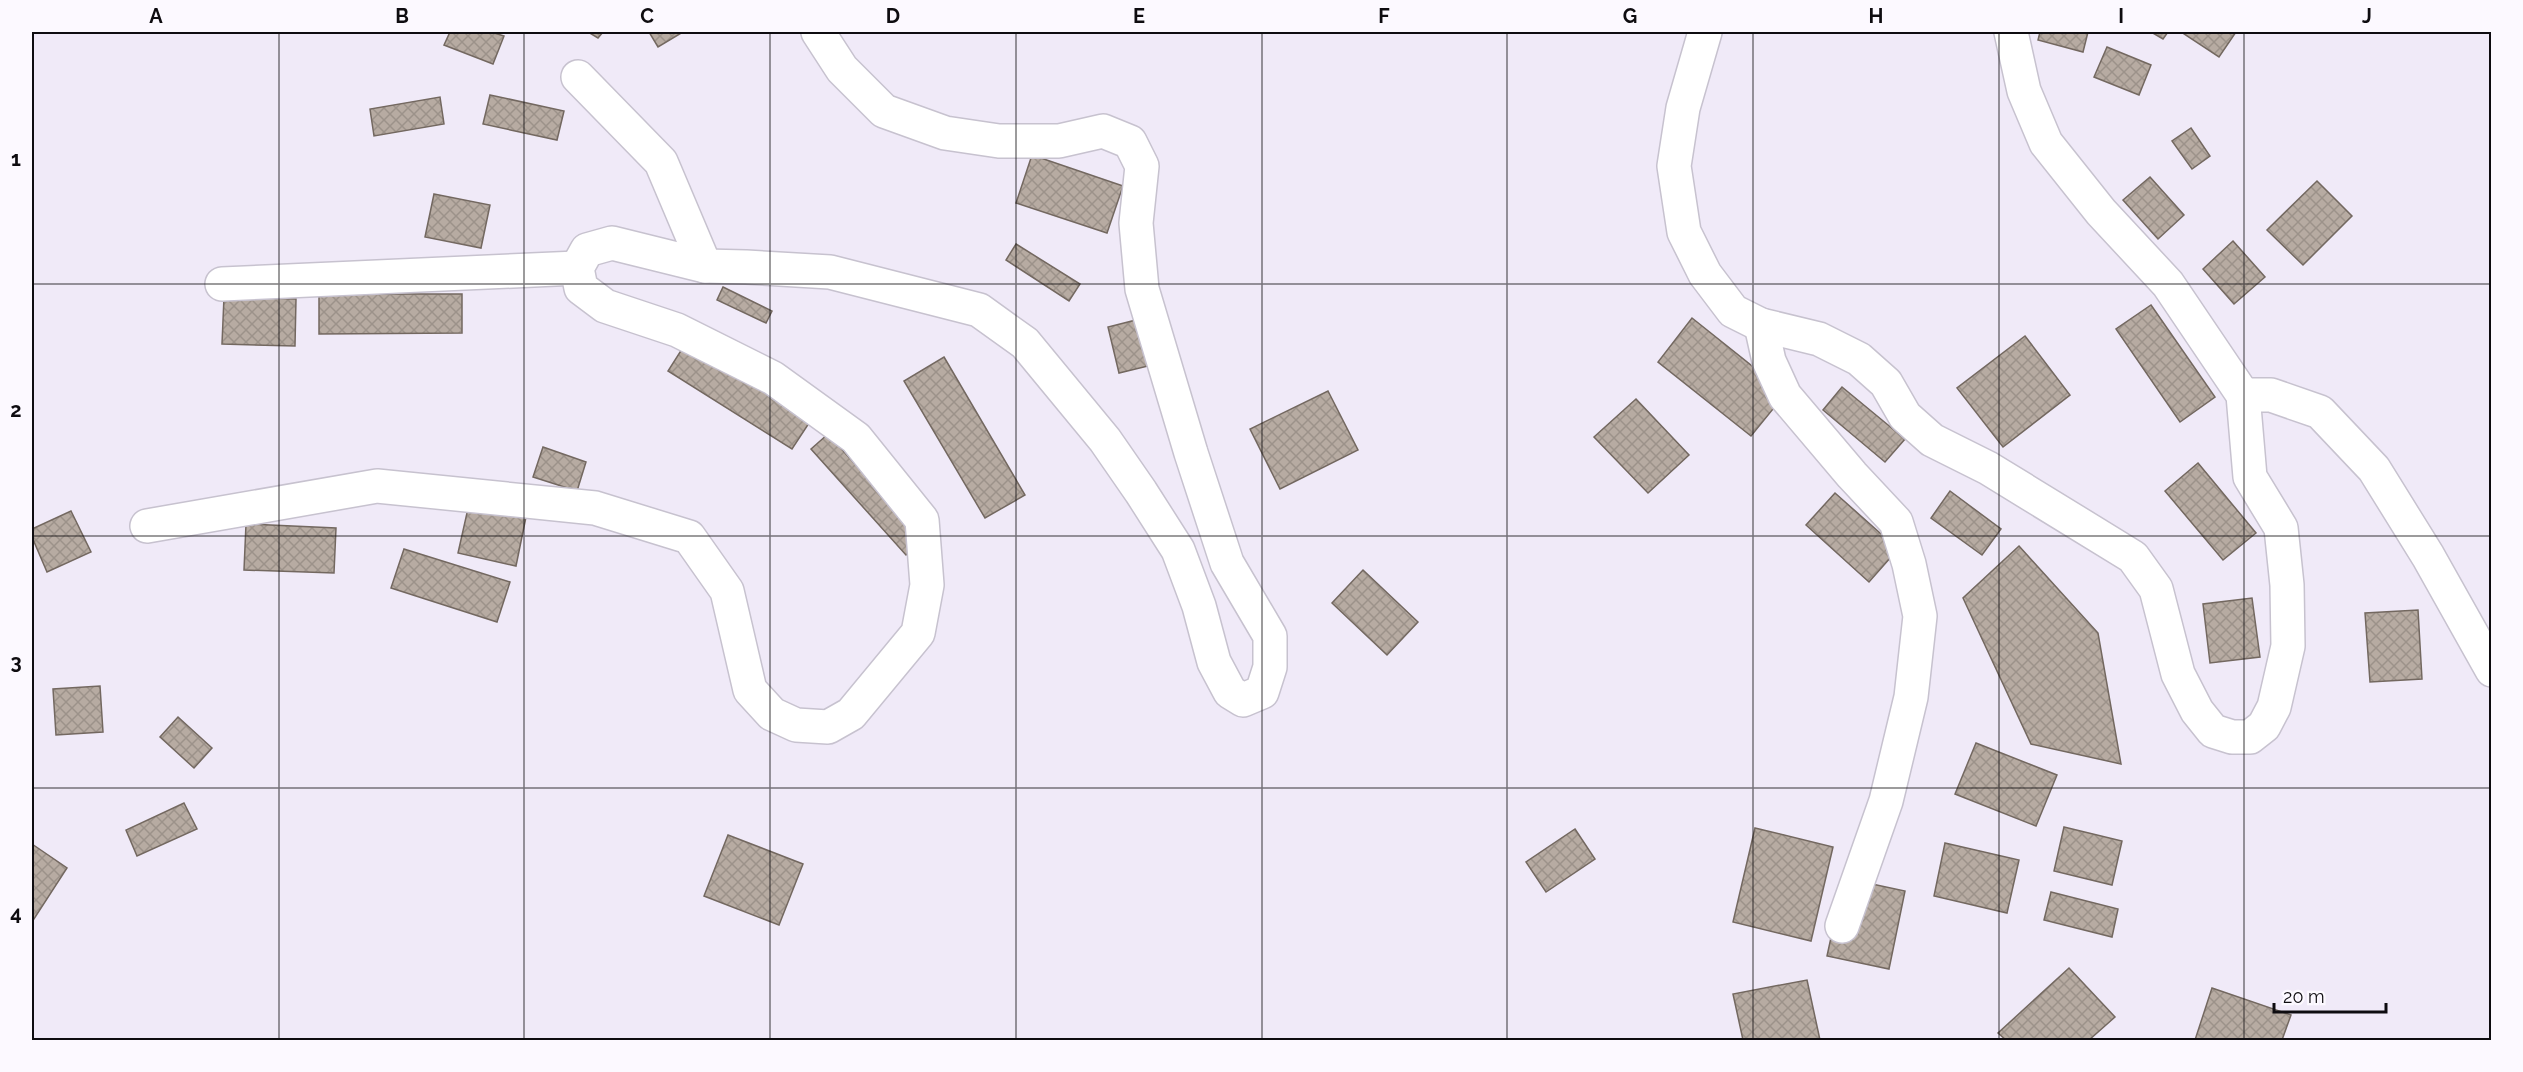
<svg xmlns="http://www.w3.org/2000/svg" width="2523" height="1072" font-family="Raleway,sans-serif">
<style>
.building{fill:url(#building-cross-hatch);stroke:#736860;stroke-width:1.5}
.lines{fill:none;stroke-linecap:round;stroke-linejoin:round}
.street-casing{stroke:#c7c2cf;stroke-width:36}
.street{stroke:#fff;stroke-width:33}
.grid{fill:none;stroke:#0e0c10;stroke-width:1.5;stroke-opacity:0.55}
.neatline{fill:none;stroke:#0e0c10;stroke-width:2}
.grid-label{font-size:20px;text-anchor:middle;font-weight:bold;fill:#0e0c10}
</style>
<defs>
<pattern id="building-cross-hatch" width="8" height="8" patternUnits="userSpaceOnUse" patternTransform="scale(1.5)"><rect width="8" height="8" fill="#b7aba2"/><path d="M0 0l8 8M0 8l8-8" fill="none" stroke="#9c928a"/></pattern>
</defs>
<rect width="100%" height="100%" fill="#f0eaf8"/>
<g class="building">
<path d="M450,32H491L504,36L493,64L444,45Z"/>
<path d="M588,32H603L598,38Z"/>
<path d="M649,32H683L658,47Z"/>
<path d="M2040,32H2088L2083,52L2038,40Z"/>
<path d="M2151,32H2168L2163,39Z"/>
<path d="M2186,32H2236L2219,57L2184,34Z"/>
<path d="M2107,47L2151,65L2139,95L2094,77Z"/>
<path d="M490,95L564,111L557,140L483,124Z"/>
<path d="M440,97L444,124L374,136L370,109Z"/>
<path d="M2191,128L2210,156L2192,169L2172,141Z"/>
<path d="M1032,155L1123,186L1107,233L1016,203Z"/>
<path d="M2150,177L2184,215L2158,239L2123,200Z"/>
<path d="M2317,181L2352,216L2303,265L2267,230Z"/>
<path d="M434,194L490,205L481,248L425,237Z"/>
<path d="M2233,241L2265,277L2234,304L2203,269Z"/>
<path d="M1016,244L1080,284L1069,301L1006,260Z"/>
<path d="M723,287L772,311L766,323L717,300Z"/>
<path d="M319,294H462V333L319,334Z"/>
<path d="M224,297L296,299L295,346L222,344Z"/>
<path d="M2151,305L2215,397L2180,422L2116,329Z"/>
<path d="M1692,318L1786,393L1751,436L1658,362Z"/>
<path d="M1136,320L1148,366L1119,373L1108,327Z"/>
<path d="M2025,336L2070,395L2003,447L1957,388Z"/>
<path d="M689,338L813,417L792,449L668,371Z"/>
<path d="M944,357L1025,495L985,518L904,381Z"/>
<path d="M1842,387L1905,439L1885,462L1823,410Z"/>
<path d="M1328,391L1358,450L1280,489L1250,429Z"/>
<path d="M1636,399L1689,455L1648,493L1594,437Z"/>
<path d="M828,434L923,540L906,555L811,449Z"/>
<path d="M543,447L586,462L577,491L533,477Z"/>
<path d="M2198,463L2256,533L2223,560L2165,491Z"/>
<path d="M1950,491L2001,529L1982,555L1931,518Z"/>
<path d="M1835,493L1898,549L1869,582L1806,525Z"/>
<path d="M469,504L526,517L516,566L458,553Z"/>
<path d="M71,511L91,552L47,572L32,537V529Z"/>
<path d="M246,524L336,528L334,573L244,570Z"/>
<path d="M2019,546L2098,633L2121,764L2031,744L1963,598Z"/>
<path d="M404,549L510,582L497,622L391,588Z"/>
<path d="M1363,570L1418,622L1387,655L1332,603Z"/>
<path d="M2252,598L2260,657L2210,663L2203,604Z"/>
<path d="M2418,610L2422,679L2370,682L2365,613Z"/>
<path d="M100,686L103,732L56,735L53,689Z"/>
<path d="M178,717L212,748L194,768L160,737Z"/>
<path d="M1976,743L2057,775L2036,826L1955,794Z"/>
<path d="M184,803L197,829L137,856L126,830Z"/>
<path d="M2064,827L2122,841L2112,885L2054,871Z"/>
<path d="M1755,828L1833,847L1811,941L1733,922Z"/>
<path d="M1575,829L1595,859L1546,892L1526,862Z"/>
<path d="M728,835L803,864L779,925L704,896Z"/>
<path d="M1945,843L2019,860L2007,913L1934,896Z"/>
<path d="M32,844L67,868L32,922Z"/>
<path d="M1844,878L1905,891L1889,969L1827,956Z"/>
<path d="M2051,892L2118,909L2112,937L2044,920Z"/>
<path d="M2069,968L2115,1017L2089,1040H2006L1998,1033Z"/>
<path d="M1807,980L1820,1040H1743L1733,994Z"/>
<path d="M2212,988L2291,1015L2282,1040H2195Z"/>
</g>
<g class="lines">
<g class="street-casing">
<g id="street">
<path d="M1705,32L1683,108L1674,166L1684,232L1705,274L1733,311L1761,325L1819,339L1859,359L1886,383L1905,416L1932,440L1988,468L2133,557L2156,589L2178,674L2197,711L2213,731L2232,737H2250L2264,726L2274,707L2288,646L2287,585L2281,528L2250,477L2243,395L2168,284L2101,212L2046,143L2024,91L2011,32"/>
<path d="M578,77L661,162L705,266"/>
<path d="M222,284L577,268"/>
<path d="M1761,325L1769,361L1785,396L1852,475L1896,522L1909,564L1920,616L1911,697L1886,801L1842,926"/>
<path d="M2243,395H2271L2320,412L2374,469L2428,556L2492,670"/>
<path d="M147,526L377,486L595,508L689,537L727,591L750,690L772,714L796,725L828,727L851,714L918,633L927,585L922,520L856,438L773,378L677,330L605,306L581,288L577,268L587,250L612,243L705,266L746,267L830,272L979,310L1025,343L1105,440L1141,492L1178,550L1199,606L1214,662L1230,692L1243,700L1262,692L1270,667V636L1227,563L1191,453L1142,289L1136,223L1142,166L1130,142L1103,131L1059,141H999L945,133L884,111L842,69L818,32"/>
</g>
</g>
<use href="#street" class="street"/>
</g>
<path class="grid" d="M279,32V1040M524,32V1040M770,32V1040M1016,32V1040M1262,32V1040M1507,32V1040M1753,32V1040M1999,32V1040M2244,32V1040M32,284H2492M32,536H2492M32,788H2492"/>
<rect width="2523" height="1072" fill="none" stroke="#fcf9ff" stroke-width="66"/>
<path d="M2274 1003v9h112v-9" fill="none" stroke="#0e0c10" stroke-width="3"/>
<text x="2283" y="1003" font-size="18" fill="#0e0c10" stroke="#fcf9ff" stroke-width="4.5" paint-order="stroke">20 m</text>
<rect x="33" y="33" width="2457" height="1006" class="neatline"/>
<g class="grid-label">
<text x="156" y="23">A</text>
<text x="402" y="23">B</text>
<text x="647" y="23">C</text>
<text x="893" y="23">D</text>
<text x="1139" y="23">E</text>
<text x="1384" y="23">F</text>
<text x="1630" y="23">G</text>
<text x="1876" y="23">H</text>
<text x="2121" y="23">I</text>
<text x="2367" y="23">J</text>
<text x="16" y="166">1</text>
<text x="16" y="417">2</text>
<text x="16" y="669">3</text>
<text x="16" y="920">4</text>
</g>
</svg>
